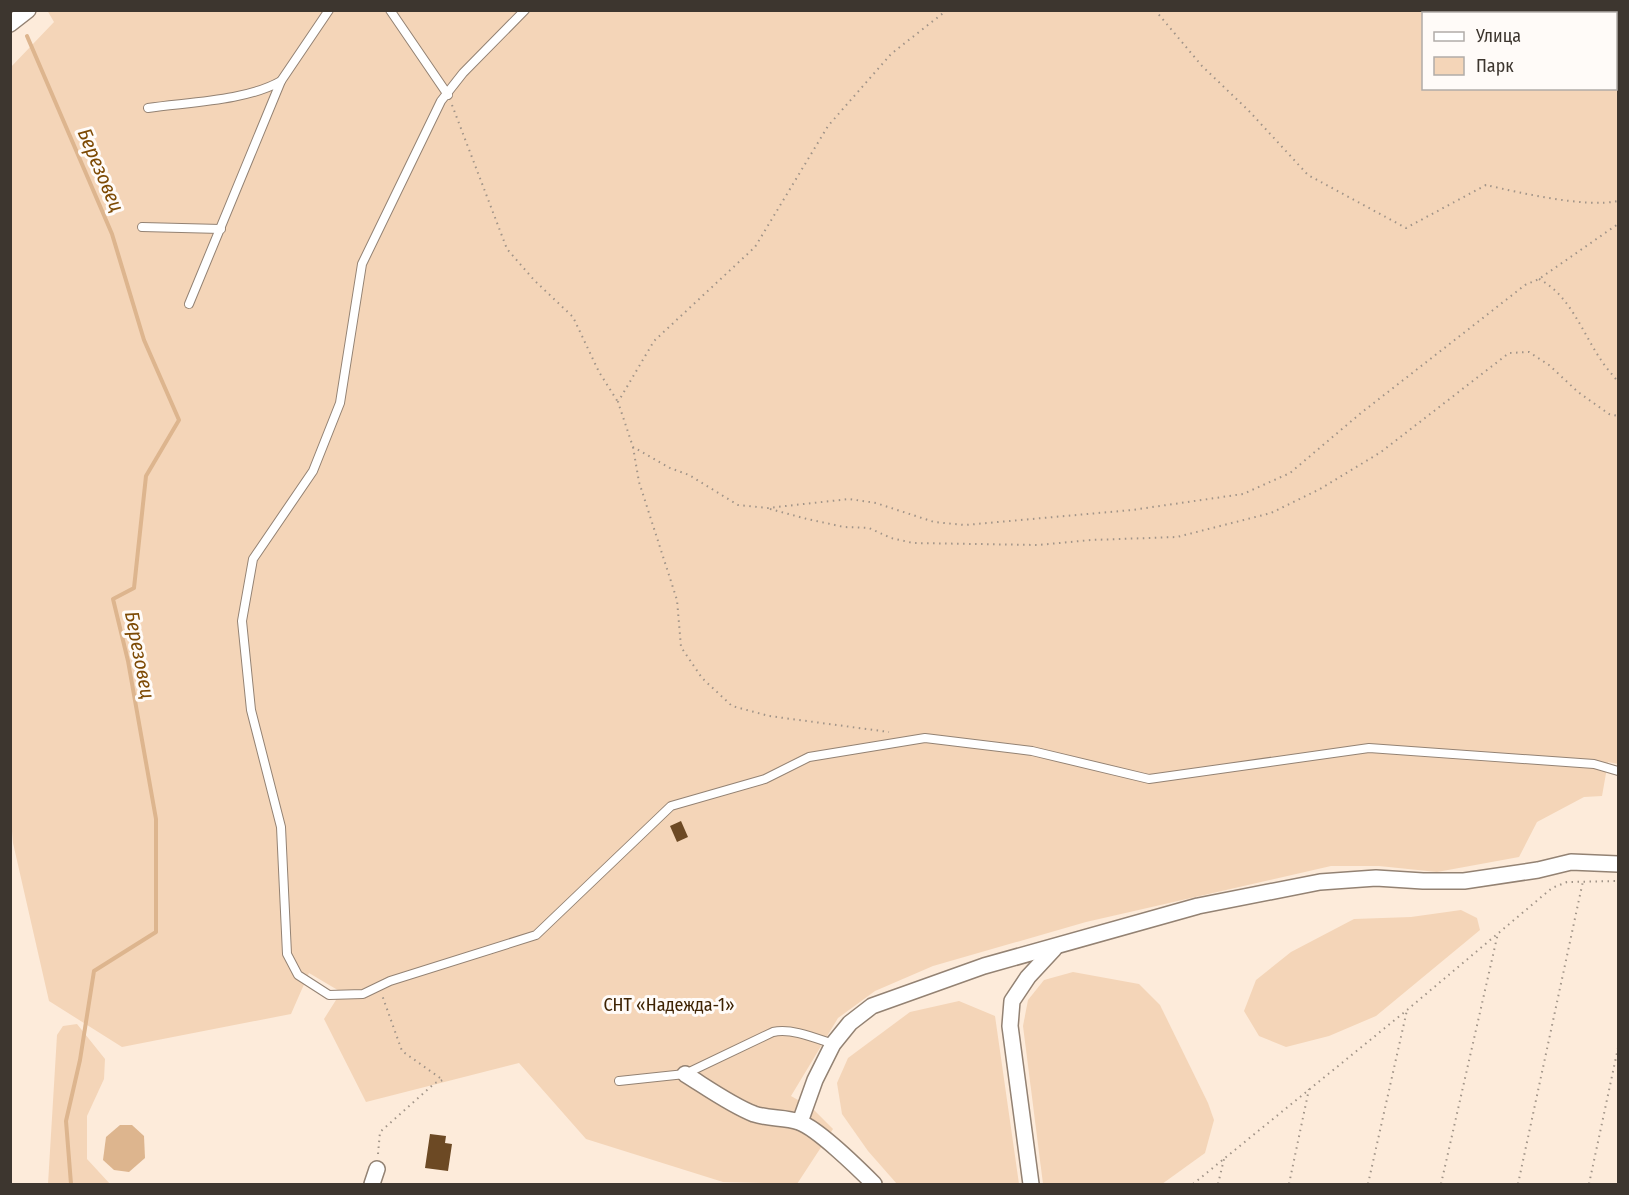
<svg xmlns="http://www.w3.org/2000/svg" width="1629" height="1195" font-family="'Fira Sans Condensed',sans-serif">
<style>
.green{fill:#f4d5b8;fill-rule:evenodd}
.water{fill:#ddb58e}
.lines{fill:none;stroke-linecap:round;stroke-linejoin:round}
.stream{stroke:#ddb58e;stroke-width:4}
.building{fill:#6c4924}
.service-casing{stroke:#938273;stroke-width:10}
.minor-casing{stroke:#938273;stroke-width:18}
.path{stroke:#a19488;stroke-width:2;stroke-dasharray:1.5 4.5;stroke-linecap:butt}
.service{stroke:#fff;stroke-width:8}
.minor{stroke:#fff;stroke-width:15}
.labels{text-anchor:middle;dominant-baseline:central;stroke-width:6;stroke-linejoin:round;paint-order:stroke}
.park-label{font-size:18px;fill:#3e2303;stroke:#fffbf8}
.water-label{font-size:20px;font-style:italic;fill:#7d4a04;stroke:#fffbf8}
</style>
<rect width="100%" height="100%" fill="#fdebda"/>
<g class="green">
<path d="M47,10L1618,11V764L1608,762L1602,796L1584,797L1537,822L1519,857L1437,872L1379,866H1331L1086,922L933,966L875,991L838,1018L791,1096L812,1108L833,1129L797,1184L723,1182L586,1139L519,1063L366,1102L324,1019L341,992L309,973L291,1014L122,1047L49,1001L13,843L10,807V68L54,22ZM1424,14H1616V88H1424Z"/>
<path d="M1461,910L1477,918L1480,930L1376,1016L1329,1036L1286,1047L1259,1036L1244,1011L1256,980L1291,952L1354,919L1411,917Z"/>
<path d="M1073,972L1139,984L1160,1005L1208,1103L1214,1120L1205,1153L1162,1184H1043L1023,1026L1028,1000L1044,980Z"/>
<path d="M959,1001L995,1016L1019,1184H897L868,1151L842,1114L837,1083L848,1058L910,1012Z"/>
<path d="M77,1024L105,1059L104,1079L87,1116V1159L110,1184H48L57,1035L63,1026Z"/>
</g>
<path class="water" d="M120,1125H132L144,1136L145,1158L129,1172L114,1170L103,1160L106,1137Z"/>
<g class="lines">
<path class="stream" d="M27,36L112,234L144,340L179,420L146,476L134,588L113,599L128,661L156,819V932L94,971L80,1060L66,1121L71,1184"/>
</g>
<g class="building">
<path d="M681,821L688,837L677,842L670,826Z"/>
<path d="M430,1134L446,1136L445,1143L452,1144L448,1171L425,1168Z"/>
</g>
<g class="lines">
<g class="service-casing">
<g id="service">
<path d="M390,10L448,95"/>
<path d="M525,10L463,73L441,101L362,264L340,403L313,471L253,559L242,621L251,710L281,827L287,954L298,975L329,995L363,994L390,981L536,935L671,806L765,779L809,757L925,738L1032,751L1149,779L1369,748L1594,764L1618,771"/>
<path d="M148,108C189,102 246,101 281,81"/>
<path d="M142,227L221,229"/>
<path d="M189,304L281,81L329,10"/>
<path d="M619,1081L685,1074L773,1032C792,1028 815,1038 833,1044"/>
</g>
</g>
<g class="minor-casing">
<g id="minor">
<path d="M10,24L28,10"/>
<path d="M685,1074C706,1087 731,1105 754,1114C769,1119 785,1117 799,1122C817,1128 860,1170 874,1184"/>
<path d="M800,1122L815,1080L833,1044L850,1023L872,1006L984,966L1198,906L1320,882L1376,878L1423,881H1464L1538,870L1571,862L1618,864"/>
<path d="M372,1184L377,1169"/>
<path d="M1031,1184L1010,1026L1012,1001L1028,977L1054,949"/>
</g>
</g>
<g class="path">
<path d="M947,10L891,54L828,126L755,247L654,341L618,402L633,447L670,468L689,475L738,505L768,508L849,499L876,503L934,522L965,525L1132,510L1243,494L1290,473L1361,413L1479,321L1525,285L1539,279L1618,224"/>
<path d="M1155,10L1202,66L1249,111L1308,175L1406,228L1486,185C1521,193 1585,208 1618,201"/>
<path d="M1588,10L1590,14"/>
<path d="M1609,10L1611,14"/>
<path d="M1616,20L1618,23"/>
<path d="M1616,46L1618,49"/>
<path d="M452,105L507,249L534,280L573,317L599,372L618,402"/>
<path d="M1539,279C1570,295 1582,332 1601,360C1606,368 1613,375 1618,382"/>
<path d="M633,447L639,482L677,600L681,647L702,678L732,706L769,716L889,732"/>
<path d="M770,509L807,519L844,527L869,528L891,538L913,543L1038,545L1091,540L1177,537L1271,513L1320,489L1381,452L1509,353L1529,352L1549,365L1578,392L1609,414L1618,416"/>
<path d="M378,1154L380,1132L435,1083L443,1080L402,1051L382,995"/>
<path d="M1193,1184L1407,1010L1552,888L1567,882L1618,881"/>
<path d="M1218,1184L1224,1159"/>
<path d="M1289,1184L1309,1089"/>
<path d="M1368,1184L1407,1010"/>
<path d="M1441,1184L1498,933"/>
<path d="M1518,1184L1583,881"/>
<path d="M1589,1184L1618,1048"/>
</g>
<use href="#service" class="service"/>
<use href="#minor" class="minor"/>
</g>
<g class="labels">
<g class="park-label">
<text x="669" y="1005">СНТ «Надежда-1»</text>
</g>
<g class="water-label">
<text transform="translate(101 170) rotate(67)">Березовец</text>
<text transform="translate(140 655) rotate(79)">Березовец</text>
</g>
</g>
<rect width="1629" height="1195" fill="none" stroke="#3d362f" stroke-width="24"/>
<rect x="1422" y="12" width="195" height="78" fill="#fffbf8" stroke="#b1aca8" stroke-width="1.5"/>
<rect x="1434" y="32" width="30" height="9" fill="#ffffff" stroke="#b1aca8" stroke-width="1.5"/>
<text x="1476" y="42" font-size="18" fill="#3d362f">Улица</text>
<rect x="1434" y="57" width="30" height="18" fill="#f4d5b8" stroke="#b1aca8" stroke-width="1.5"/>
<text x="1476" y="72" font-size="18" fill="#3d362f">Парк</text>
</svg>
